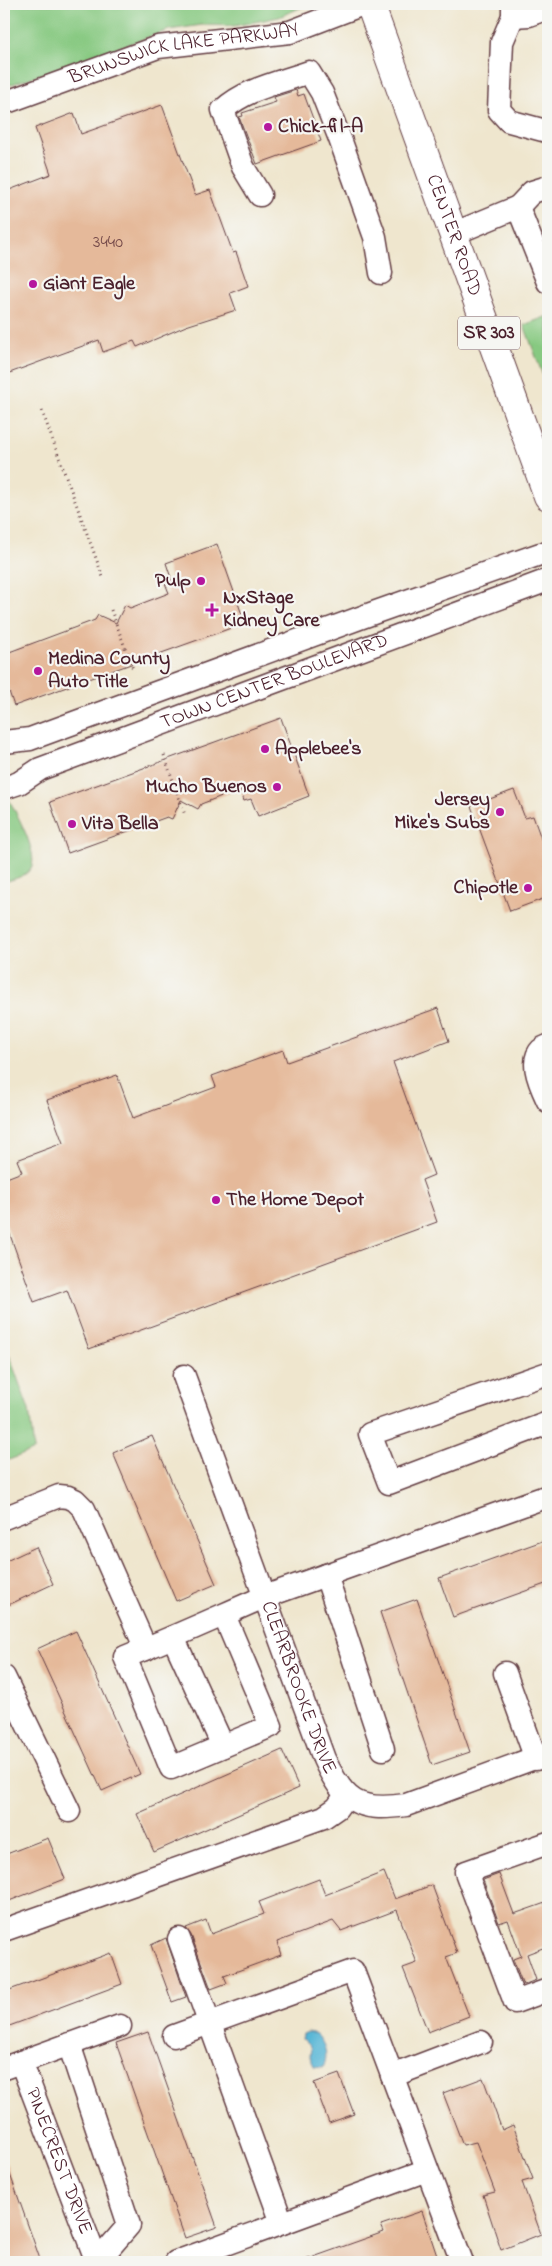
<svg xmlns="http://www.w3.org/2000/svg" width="552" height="2266" font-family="'Indie Flower',sans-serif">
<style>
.green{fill:#87c981;stroke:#687456}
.water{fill:#57b6d6;stroke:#506a80}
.building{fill:#e5b99a}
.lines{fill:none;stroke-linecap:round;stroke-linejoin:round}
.minor-casing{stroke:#633d43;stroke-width:25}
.major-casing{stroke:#633d43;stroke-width:30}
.path{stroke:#633d43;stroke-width:3;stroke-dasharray:1 4;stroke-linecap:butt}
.minor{stroke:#fff;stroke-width:22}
.major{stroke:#fff;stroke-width:28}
.poi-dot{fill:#b5179e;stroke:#f6f6f2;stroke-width:2}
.labels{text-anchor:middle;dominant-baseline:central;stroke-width:4.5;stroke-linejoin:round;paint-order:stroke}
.number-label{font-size:18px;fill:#714647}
.shield{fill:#f6f6f2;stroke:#7e6067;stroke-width:1}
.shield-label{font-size:19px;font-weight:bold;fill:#4a1f2b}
.street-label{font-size:20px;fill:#4a1f2b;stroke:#f6f6f2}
.poi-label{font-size:20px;font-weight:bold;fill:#4a1f2b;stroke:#f6f6f2;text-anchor:start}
</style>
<rect width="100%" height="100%" fill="#f6f6f2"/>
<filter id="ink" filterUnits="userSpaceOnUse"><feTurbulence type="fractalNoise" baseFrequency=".02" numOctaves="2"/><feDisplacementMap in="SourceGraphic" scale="10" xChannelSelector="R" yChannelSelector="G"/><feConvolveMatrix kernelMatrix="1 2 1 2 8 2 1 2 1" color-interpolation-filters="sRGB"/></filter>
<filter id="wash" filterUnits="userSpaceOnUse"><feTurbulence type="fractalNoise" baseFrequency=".0096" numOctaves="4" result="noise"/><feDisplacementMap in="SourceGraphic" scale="20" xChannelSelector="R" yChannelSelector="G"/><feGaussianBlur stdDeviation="1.12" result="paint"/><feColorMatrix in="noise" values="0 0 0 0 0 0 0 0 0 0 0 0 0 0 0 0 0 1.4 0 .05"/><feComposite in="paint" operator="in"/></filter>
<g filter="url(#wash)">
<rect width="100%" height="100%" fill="#efe6ce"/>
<g class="green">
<path d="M4,4H309L279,17L234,26L202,25L169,30L4,87Z"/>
<path d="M548,316V389L524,325Z"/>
<path d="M4,791C12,805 40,853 31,868C26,877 13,879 4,882Z"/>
<path d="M4,1341L29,1410L34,1450L4,1462Z"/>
</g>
<path class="water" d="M308,2032L316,2034C325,2043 329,2056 323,2067L314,2066L310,2057L311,2048L302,2039L303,2034Z"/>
<g id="blocks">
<g class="building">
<path d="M296,90L298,96L304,94L321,141L257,164L239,117L243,116L242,113L276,102L274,97Z"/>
<path d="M162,105L195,195L210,190L233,253L236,252L248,286L230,293L236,310L186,326L137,347L134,341L103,352L99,340L4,375V192L51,174L35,128L74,113L81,134Z"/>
<path d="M217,544L245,623L14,706L4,677V654L95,620L98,615L116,623L125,605L130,608L169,593L165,583L172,581L166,563Z"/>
<path d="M281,718L309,796L258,816L251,799L244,801L240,789L201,804L198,809L181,800L172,819L167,817L68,853L50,802Z"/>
<path d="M514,790L525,818L533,816L548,858V897L510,911L471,806Z"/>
<path d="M438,1008L449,1041L393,1062L434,1175L422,1180L437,1222L89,1349L67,1290L34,1302L4,1218V1179L22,1172L17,1160L63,1143L47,1100L117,1075L133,1118L216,1087L212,1076L283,1050L287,1062Z"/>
<path d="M152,1436L216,1584L176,1601L113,1453Z"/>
<path d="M548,1539V1583L453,1617L439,1578Z"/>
<path d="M36,1547L53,1584L4,1607V1562Z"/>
<path d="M417,1599L470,1752L432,1765L380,1612Z"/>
<path d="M76,1631L140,1774L102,1791L37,1649Z"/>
<path d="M282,1750L299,1788L154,1852L137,1814Z"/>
<path d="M48,1838L65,1879L4,1903V1855Z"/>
<path d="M384,1872L395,1899L432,1885L457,1953L446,1957L469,2016L428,2032L403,1968L417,1963L397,1910L341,1931L333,1921L277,1942L281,1955L224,1976L227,1983L211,1989L191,1935L186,1928L206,1920L211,1934L264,1914L259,1902L319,1879L325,1895Z"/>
<path d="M499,1874L514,1914L548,1902V1946L527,1954L536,1980L523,1985L513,1959L521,1956L508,1920L499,1923L483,1880Z"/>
<path d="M166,1938L186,1997L172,2002L151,1945Z"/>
<path d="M111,1953L122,1984L4,2028V1992Z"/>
<path d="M148,2032L217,2227L185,2238L116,2043Z"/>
<path d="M339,2074L354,2114L329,2123L314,2083Z"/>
<path d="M483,2078L502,2130L513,2125L533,2179L522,2182L541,2234L501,2250L483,2195L495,2192L476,2142L463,2145L443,2093Z"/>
<path d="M4,2163H6L41,2262H9L4,2247Z"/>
<path d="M422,2211L439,2262H306L305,2260L384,2232L381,2225Z"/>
</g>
</g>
</g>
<g filter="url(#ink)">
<use href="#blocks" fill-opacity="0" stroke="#633d43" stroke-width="1"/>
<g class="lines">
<g class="minor-casing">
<g id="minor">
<path d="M513,4V16L502,42L499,110L509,121L546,131"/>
<path d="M513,16L529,15L548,8"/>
<path id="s1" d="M4,103L158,47L290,32L363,4"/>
<path d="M260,195L243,167L223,110C245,89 281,82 309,72L322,93L340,139L375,237L381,273"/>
<path d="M518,207L532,192L548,187"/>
<path d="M453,234L518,207L548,282"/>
<path d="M4,742L30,739L376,612L540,554H548"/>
<path id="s2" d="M4,788L19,783L40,769L548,580"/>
<path d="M548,1046C525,1054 541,1086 548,1101"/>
<path d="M548,1373L370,1434L389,1483L548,1423"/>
<path id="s3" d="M184,1376L324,1759C344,1802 358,1812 406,1805L548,1753"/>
<path d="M4,1518L59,1496L68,1497L75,1500L84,1509L146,1649"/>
<path d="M326,1575L383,1749"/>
<path d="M224,1615L271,1726L171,1768L125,1657C172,1638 218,1617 264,1597L548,1496"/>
<path d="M173,1637L223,1746"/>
<path d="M505,1673L536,1759"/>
<path d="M4,1677L69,1811"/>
<path d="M548,1843L466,1872L515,2002L548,1990"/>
<path d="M4,1930L324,1817L337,1808L346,1795"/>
<path d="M179,1939L282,2223"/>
<path d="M174,2036L353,1971L462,2262"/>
<path d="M69,2044L129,2225L97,2262"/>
<path id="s4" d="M21,2062L97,2262"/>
<path d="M4,2068L120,2026"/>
<path d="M392,2076L481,2042"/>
<path d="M176,2262L427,2170"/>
</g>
</g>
<g class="major-casing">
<g id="major">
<path id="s5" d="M370,4L548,496"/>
</g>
</g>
<g class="path">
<path d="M42,411L104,580"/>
<path d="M111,610L133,669"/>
<path d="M164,755L185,815"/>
</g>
<use href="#minor" class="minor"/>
<use href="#major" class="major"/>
</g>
</g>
<g class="poi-dot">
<circle cx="268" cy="127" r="5"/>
<circle cx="33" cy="284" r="5"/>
<circle cx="201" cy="581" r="5"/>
<path d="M209.5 602.5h5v5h5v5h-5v5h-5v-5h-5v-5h5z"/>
<circle cx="38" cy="671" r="5"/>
<circle cx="265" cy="749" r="5"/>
<circle cx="277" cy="787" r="5"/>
<circle cx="500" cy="812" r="5"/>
<circle cx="72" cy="824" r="5"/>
<circle cx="528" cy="888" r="5"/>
<circle cx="216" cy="1200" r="5"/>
</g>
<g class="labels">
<g class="number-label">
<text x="108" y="243">3440</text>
</g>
<rect class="shield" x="458" y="316.5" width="62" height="33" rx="4"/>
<g class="shield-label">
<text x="489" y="333">SR 303</text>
</g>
<g class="street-label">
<text stroke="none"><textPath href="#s1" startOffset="188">BRUNSWICK LAKE PARKWAY</textPath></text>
<text stroke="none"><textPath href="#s5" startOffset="246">CENTER ROAD</textPath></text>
<text stroke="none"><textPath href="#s2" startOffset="291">TOWN CENTER BOULEVARD</textPath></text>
<text stroke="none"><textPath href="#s3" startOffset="332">CLEARBROOKE DRIVE</textPath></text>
<text stroke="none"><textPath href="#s4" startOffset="106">PINECREST DRIVE</textPath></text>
</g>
<g class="poi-label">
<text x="278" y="127">Chick-fil-A</text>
<text x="43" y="284">Giant Eagle</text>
<text x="191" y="581" text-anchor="end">Pulp</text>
<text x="223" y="598">NxStage<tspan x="223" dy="23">Kidney Care</tspan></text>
<text x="48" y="659">Medina County<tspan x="48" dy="23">Auto Title</tspan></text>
<text x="275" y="749">Applebee's</text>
<text x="267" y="787" text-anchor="end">Mucho Buenos</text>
<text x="490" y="800" text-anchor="end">Jersey<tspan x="490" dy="23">Mike's Subs</tspan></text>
<text x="82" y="824">Vita Bella</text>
<text x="518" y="888" text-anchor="end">Chipotle</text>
<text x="226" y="1200">The Home Depot</text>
</g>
</g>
<rect width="552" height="2266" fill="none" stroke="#f6f6f2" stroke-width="20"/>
</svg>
